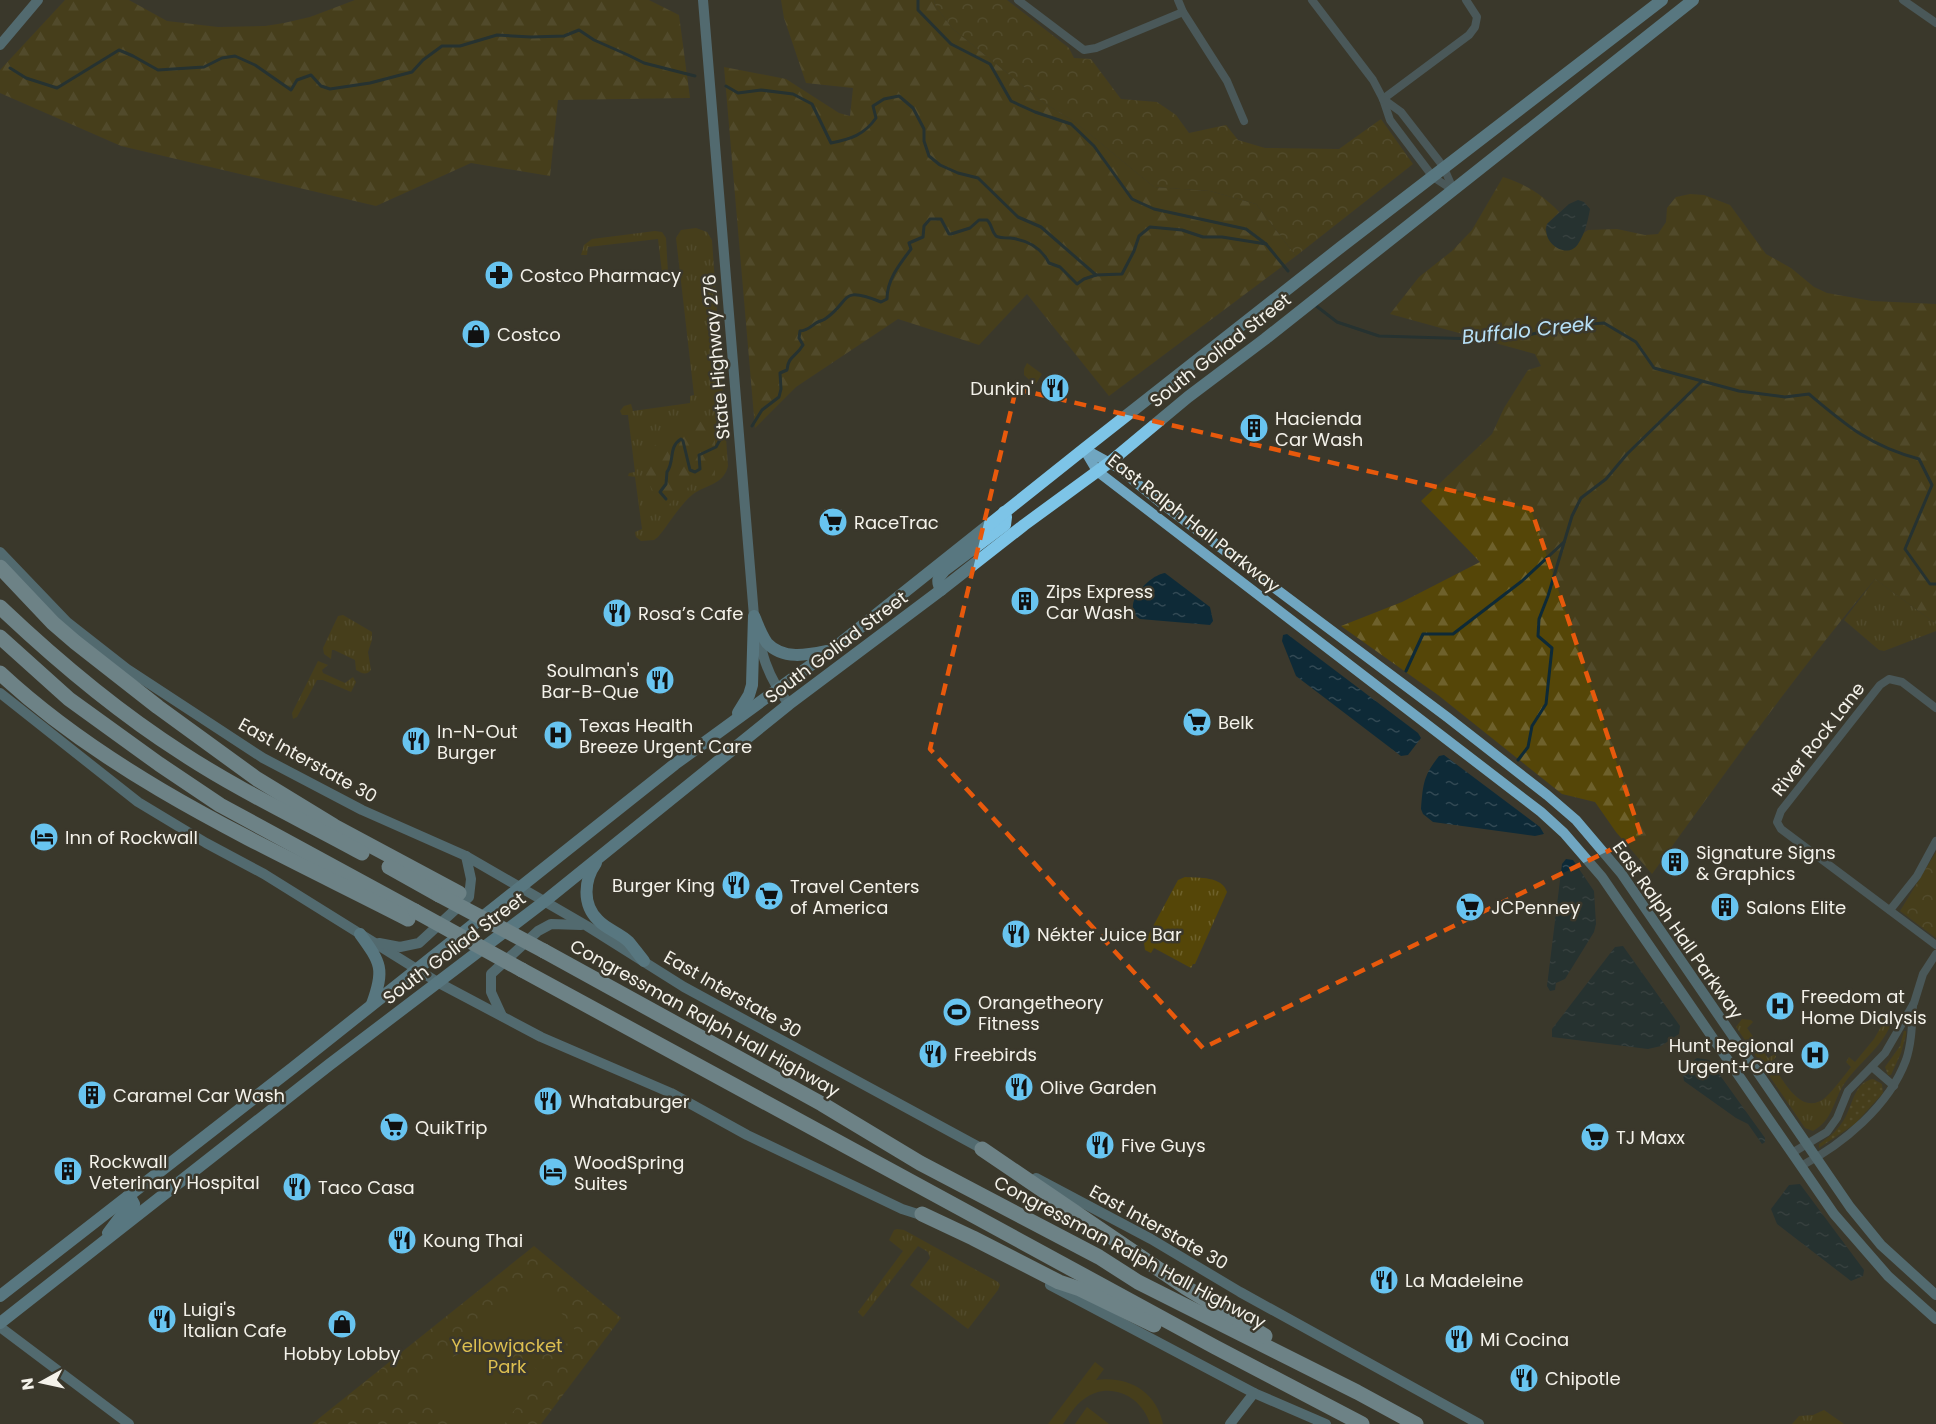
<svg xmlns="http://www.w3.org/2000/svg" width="1936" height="1424" font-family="Poppins,sans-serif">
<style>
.grass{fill:url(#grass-tufts)}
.forest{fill:url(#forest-firs)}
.park{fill:url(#park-crowns)}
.garden{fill:url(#garden-dots)}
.pitch{fill:#554608}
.water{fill:url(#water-ripples)}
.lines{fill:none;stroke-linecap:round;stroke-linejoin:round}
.stream{stroke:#0e2a37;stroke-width:3}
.street{stroke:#5d7f90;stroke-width:8}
.secondary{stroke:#70a6c1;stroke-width:10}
.primary{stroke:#7dc4e7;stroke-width:12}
.highway{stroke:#aadbf4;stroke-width:15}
.highway-bridge{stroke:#aadbf4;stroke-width:15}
.marked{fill:none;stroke:#e8590c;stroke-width:4.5;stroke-dasharray:12 8;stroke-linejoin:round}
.labels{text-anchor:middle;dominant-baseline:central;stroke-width:5;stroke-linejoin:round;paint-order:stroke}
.poi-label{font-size:18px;fill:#f4f2ea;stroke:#3b382c;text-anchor:start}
.street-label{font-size:18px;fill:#f4f2ea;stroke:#3b382c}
.park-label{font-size:18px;fill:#ddbf50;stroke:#3b382c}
.water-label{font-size:20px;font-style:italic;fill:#b7e0f6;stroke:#3b382c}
</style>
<defs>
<pattern id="grass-tufts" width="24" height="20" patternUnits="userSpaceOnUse" patternTransform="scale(1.5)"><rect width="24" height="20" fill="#554608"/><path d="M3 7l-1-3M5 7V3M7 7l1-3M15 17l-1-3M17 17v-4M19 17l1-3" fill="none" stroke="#6e612c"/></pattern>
<pattern id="forest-firs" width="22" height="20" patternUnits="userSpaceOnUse" patternTransform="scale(1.5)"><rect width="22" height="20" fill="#554608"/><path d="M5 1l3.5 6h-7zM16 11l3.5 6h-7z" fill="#6e612c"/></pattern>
<pattern id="park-crowns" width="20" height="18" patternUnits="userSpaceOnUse" patternTransform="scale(1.5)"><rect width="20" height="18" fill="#554608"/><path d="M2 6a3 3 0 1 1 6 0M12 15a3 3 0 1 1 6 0" fill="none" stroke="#6e612c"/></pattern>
<pattern id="garden-dots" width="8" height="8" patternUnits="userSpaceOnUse" patternTransform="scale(1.5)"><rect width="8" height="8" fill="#554608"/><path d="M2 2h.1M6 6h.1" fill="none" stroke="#6e612c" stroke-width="1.8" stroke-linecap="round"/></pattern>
<pattern id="water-ripples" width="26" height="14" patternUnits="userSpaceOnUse" patternTransform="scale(1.5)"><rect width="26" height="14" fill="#0e2a37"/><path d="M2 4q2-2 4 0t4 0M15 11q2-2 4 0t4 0" fill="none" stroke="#324954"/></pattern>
</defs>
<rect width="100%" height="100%" fill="#3b382c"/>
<g class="grass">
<path d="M696,228L707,232L712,240L728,466C724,485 704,485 692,495C679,506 669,524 658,537L654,540L641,541L636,537L635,532L642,529L635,477L628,476L629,473L635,472L628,415H622L620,411L624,406L631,404L633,411L690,403V396L694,395L676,238L681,230Z"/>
<path d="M655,231L662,232L666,238L668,273L662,272L658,239L588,247L587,255H581L584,245L592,239Z"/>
<path d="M1027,363L1042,374L1035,385L1024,375V369Z"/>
<path d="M1875,579L1936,624V631L1884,651L1879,650L1844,620Z"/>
<path d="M343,615L372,632V640L368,652L371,670C366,676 362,673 356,670L355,660L334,650H332L331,659L324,654L323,648L338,616Z"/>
<path d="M318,661L328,665L322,670L323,673L345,683L353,677L356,682L351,692L323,680H317L297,717L293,719L292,713Z"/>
<path d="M1185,877C1199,878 1222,876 1227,892L1195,964H1193L1191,968L1154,948L1151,953L1145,950L1144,943L1178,880Z"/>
<path d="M1884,1017L1891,1024C1880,1050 1859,1062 1844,1084C1833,1101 1833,1120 1813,1131L1805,1128L1736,1027L1742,1019L1751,1020L1753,1022L1747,1028L1768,1058L1775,1054L1776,1057L1771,1062C1782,1078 1801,1119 1826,1097C1835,1088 1843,1077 1851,1067L1846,1062L1849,1057L1855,1062L1874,1039L1882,1025L1877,1021V1018Z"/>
<path d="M897,1229L904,1230L998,1282L1000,1285L998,1290L968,1329L910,1285L930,1258L928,1252L918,1246L863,1317L858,1312L903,1251L889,1240L894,1230Z"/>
<path d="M1824,1410L1844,1424H1792L1799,1416L1813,1415Z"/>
</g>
<g class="forest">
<path d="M65,0H129L167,21L218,27L265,26L284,23L310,17L355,0H649L679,15L690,98L558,100L550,176L471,163L376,206L121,146L0,93V70Z"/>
<path d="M781,0H934L936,7L953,29L1044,103L1075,122L1154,187L1210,191L1256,204L1296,256L1109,396L1027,294L979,345L898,319L796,387L755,428L724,67L786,79L839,113L850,116L853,88L806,83L784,18Z"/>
<path d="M1503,177C1525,184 1543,195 1559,212L1547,224L1545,230L1577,246L1582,234L1588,230L1617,229L1645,235L1658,234L1666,222L1667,208L1676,197L1690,194L1704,195L1730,205L1766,254L1791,268L1814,287L1827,293L1872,301L1936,304V624L1875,579C1796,674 1724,774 1652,874L1616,832L1595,802L1562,794L1438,695L1341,626L1402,602L1480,562L1421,501L1492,434L1504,408L1528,370L1541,366L1535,354L1390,314L1419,277L1452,251L1472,230Z"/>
<path d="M691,420L711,423L715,441V476L695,481L663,510L642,470L644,453Z"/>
</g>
<g class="park">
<path d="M934,0H1007L1069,48L1074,58L1091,59L1121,99L1157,102L1176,115L1189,133L1226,125L1238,140L1265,148L1339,149L1381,119L1413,164L1296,256L1256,204L1210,191L1154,187L1075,122L1044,103L953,29L936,7Z"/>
<path d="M1936,852V938L1900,911Z"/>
<path d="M534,1246L621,1318L541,1424H312Z"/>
</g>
<g class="garden">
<path d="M1904,1031H1906V1035L1901,1053L1891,1075H1888L1885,1067L1900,1046Z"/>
<path d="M1873,1079L1882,1084L1883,1093L1855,1124L1819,1148V1144C1830,1137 1840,1128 1846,1116C1853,1103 1855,1082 1873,1079Z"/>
</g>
<g class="pitch">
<path d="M527,1278L535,1280L579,1335L557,1350L529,1354L504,1349L485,1339L471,1324Z"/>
<path d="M488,1351L524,1360L542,1373L504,1424H453L412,1389L428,1369L461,1353Z"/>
<path d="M1095,1362L1104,1369L1096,1380C1128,1376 1156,1391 1163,1424H1150C1142,1396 1109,1380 1084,1399C1075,1405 1069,1416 1063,1424H1048Z"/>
<path d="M1087,1407L1109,1424H1075Z"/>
</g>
<g class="water">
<path d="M1578,200L1584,202L1590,209C1588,220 1585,234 1578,244C1568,260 1541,244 1547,224L1569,204Z"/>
<path d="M1165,573L1210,607L1213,621L1210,625L1140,619C1119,606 1149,575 1165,573Z"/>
<path d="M1287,634L1418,733L1421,738L1408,755L1401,756L1296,676L1282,641L1283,635Z"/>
<path d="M1444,755L1540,827L1544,834L1535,836L1433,822L1423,814L1421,809C1423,785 1423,776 1439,756Z"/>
<path d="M1566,859L1573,860L1594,891L1596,924L1594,932L1565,979L1556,983L1555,990L1550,991L1547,986L1562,864Z"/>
<path d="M1623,946L1680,1026L1679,1034L1661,1046L1648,1049L1552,1037V1029L1615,947Z"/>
<path d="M1697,1058L1709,1060L1765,1138V1142L1762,1144L1748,1124L1736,1118L1684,1081L1682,1069Z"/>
<path d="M1800,1184L1864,1270L1863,1276L1851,1281L1777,1224L1771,1209L1789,1185Z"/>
</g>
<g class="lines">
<g class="stream">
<path d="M918,0V10L951,44L990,64L1011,101L1035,112L1071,124L1094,146L1132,199L1154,209L1246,229L1266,244L1288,271"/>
<path d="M10,68L26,78L57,88L119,50L133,56L158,70L204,67L222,58L235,56L255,65L291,90L297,80L311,75L321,86L330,89L370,83L412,72L423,60L442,46H460L497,35L531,37L564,36L579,30L594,40L628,55L644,63L695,76"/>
<path d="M726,86L738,93L761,90L793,94L812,104L831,143C851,139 864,135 876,118L873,106L884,99L899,96L913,108L924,129V141L929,156L940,165L958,173L978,178L1018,217L1041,227L1096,275L1122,274L1134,251L1139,236L1150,227L1182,230L1203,237H1222L1266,244"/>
<path d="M1315,305L1337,322L1379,336L1477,339L1524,336L1566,326L1604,323L1636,342L1654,368L1739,391L1785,397L1809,394C1847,426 1870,446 1919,459L1932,485L1905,549L1930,584H1936"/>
<path d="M752,426L762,410L779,397L781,389L780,373L787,370C788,356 796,357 803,345L799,338L800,331C807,331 810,327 816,323C819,321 822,321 825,319C852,301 838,285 881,302L887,299C887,280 899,265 911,249L909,243L923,237L924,226L930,219H941L949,234H951L970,228L979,220H987C992,224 991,231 996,236C999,238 1006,238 1010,238C1028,240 1041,247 1049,263L1060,267L1077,284L1084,279L1096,275"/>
<path d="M666,499L660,492L666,484L667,472C675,461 668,447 681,439L683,441L690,470L695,472L700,469L699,455L716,447L722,436"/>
<path d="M1406,671L1423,634H1453L1522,581L1564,542"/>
<path d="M1518,760L1528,747L1532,726L1546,704L1552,648L1538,636L1539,619L1548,596L1572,516L1581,498L1606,479L1627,454L1701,382"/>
</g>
<g class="street">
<path d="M1018,0L1084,50L1096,48L1183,12"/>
<path d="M1178,0L1183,12L1227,81L1244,121"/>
<path d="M1312,0L1373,80L1383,99L1390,120L1433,177L1453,190"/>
<path d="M1903,0L1936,23"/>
<path d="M1383,99L1469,35L1475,27L1477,17L1466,0"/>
<path d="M1383,99L1401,112L1439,161L1444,168L1453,189"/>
<path d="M1936,708L1902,682L1889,679L1880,685L1781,811L1777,822L1781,829L1936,945"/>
<path d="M1890,910L1917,876L1936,841"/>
<path d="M1872,1067L1894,1086"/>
<path d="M1792,1153L1827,1132L1837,1118L1848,1091L1885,1053L1914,1003L1923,974L1936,954"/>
<path d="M1801,1166C1843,1144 1889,1106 1906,1060C1912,1042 1912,1023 1913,1005"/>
</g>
<g class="secondary">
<path d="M703,0L754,616C761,651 766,676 789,704"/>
<path d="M0,45L38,0"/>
<path d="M1084,449L1097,471L1541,812L1564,833L1602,877L1834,1214L1888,1276L1936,1319"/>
<path d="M1084,449L1117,467L1161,503L1447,717L1547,795L1576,820L1621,873L1850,1207L1881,1245L1936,1295"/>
<path d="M0,552L67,622L127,669L263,758L362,810L466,856L587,926L684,987L988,1152"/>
<path d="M0,693L138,802L206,843L264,874L439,983L541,1037L671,1093L747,1135L902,1209L927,1217"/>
<path d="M379,943L400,947L419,943L469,897L471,879L466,856"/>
<path d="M502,1016L491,992V974L538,931L551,924L581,925"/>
<path d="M1036,1178L1151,1239L1240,1292L1479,1424"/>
<path d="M1050,1285L1254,1393L1326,1424"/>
<path d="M0,1327L129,1424"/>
<path d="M1230,1424L1254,1393"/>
</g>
<g class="primary">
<path d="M941,590C936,580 938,578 945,570L1005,525L1006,517L1004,512"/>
<path d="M755,618C758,626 762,636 767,643C783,660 807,655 826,651"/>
<path d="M738,713L749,695L752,685L754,616"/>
<path d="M596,863C584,880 582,904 598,920C606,929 620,933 629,942C634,948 639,955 644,961"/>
<path d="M360,934C381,963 385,969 372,1004"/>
<path d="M108,1233L123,1213L134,1204L129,1195"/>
<path d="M0,1296L294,1067L675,764L833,649L1084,449L1341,247L1662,0"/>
<path d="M0,1323L329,1065L545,901L789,704L941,590L1024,525L1110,462L1188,397L1265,339L1693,0"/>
</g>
<g class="highway">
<path d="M0,567L53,623L75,642L158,707L257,779L334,826L459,893"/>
<path d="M0,607C57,661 116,711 182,753C240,791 302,820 362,853"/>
<path d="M0,637L69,699L159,764L220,805L415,911"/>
<path d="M0,673C116,781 268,847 408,919"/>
<path d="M389,867L439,895"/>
<path d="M544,951L822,1104L920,1163L1099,1257L1138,1282L1357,1392L1416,1424"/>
<path d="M522,970L1215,1347L1362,1424"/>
<path d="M982,1149L1185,1287L1265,1336"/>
<path d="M922,1214L973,1238L1059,1282L1080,1289L1154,1325"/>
</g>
<g class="highway-bridge">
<path d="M439,895L544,951"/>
<path d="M415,911L522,970"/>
</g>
</g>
<path d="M0 0H1936V1424H0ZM1016,389L1531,509L1641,835L1203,1048L930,749Z" fill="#3b382c" fill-opacity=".55" fill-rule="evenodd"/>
<path class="marked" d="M1016,389L1531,509L1641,835L1203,1048L930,749Z"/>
<defs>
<g id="pharmacy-disc" transform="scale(1.5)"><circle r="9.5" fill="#68c4f0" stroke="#3b382c"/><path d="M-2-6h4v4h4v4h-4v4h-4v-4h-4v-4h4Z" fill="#111"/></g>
<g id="shop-disc" transform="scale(1.5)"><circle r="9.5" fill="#68c4f0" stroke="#3b382c"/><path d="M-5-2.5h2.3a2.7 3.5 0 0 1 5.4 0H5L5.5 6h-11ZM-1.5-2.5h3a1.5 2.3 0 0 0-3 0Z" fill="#111"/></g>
<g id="restaurant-disc" transform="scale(1.5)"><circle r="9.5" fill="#68c4f0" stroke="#3b382c"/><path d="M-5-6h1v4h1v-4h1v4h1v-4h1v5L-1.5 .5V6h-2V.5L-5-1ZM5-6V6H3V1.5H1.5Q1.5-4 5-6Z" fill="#111"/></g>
<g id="building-disc" transform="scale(1.5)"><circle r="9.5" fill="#68c4f0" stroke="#3b382c"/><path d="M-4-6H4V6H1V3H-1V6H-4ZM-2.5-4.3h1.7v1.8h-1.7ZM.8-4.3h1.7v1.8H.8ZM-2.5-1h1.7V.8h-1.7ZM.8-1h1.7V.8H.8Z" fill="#111"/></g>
<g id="supermarket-disc" transform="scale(1.5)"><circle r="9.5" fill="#68c4f0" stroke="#3b382c"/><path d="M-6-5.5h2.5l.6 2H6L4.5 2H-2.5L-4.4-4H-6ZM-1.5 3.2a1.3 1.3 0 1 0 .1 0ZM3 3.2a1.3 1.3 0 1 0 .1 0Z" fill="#111"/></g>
<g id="hospital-disc" transform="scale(1.5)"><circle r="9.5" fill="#68c4f0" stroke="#3b382c"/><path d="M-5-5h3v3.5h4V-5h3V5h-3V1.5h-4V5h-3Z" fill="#111"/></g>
<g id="hotel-disc" transform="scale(1.5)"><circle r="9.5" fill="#68c4f0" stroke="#3b382c"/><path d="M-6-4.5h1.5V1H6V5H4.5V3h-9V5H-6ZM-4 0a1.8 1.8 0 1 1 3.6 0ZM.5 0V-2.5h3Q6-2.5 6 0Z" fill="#111"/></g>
<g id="stadium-disc" transform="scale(1.5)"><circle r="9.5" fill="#68c4f0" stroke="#3b382c"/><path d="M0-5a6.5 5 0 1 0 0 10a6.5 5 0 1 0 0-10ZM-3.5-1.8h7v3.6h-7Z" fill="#111"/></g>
</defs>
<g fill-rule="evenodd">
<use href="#pharmacy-disc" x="499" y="275"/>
<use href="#shop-disc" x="476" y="334"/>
<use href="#restaurant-disc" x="1055" y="388"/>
<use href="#building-disc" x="1254" y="428"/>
<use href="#supermarket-disc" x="833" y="522"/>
<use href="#building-disc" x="1025" y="601"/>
<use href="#restaurant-disc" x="617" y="613"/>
<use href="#restaurant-disc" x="660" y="680"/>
<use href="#supermarket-disc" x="1197" y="722"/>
<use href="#hospital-disc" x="558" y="735"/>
<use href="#restaurant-disc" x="416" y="741"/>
<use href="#hotel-disc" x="44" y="837"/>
<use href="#building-disc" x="1675" y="862"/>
<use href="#restaurant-disc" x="736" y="885"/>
<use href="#supermarket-disc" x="769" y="896"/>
<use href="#supermarket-disc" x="1470" y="907"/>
<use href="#building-disc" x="1725" y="907"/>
<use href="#restaurant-disc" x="1016" y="934"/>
<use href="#hospital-disc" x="1780" y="1006"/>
<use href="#stadium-disc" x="957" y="1012"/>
<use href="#restaurant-disc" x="933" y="1054"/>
<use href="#hospital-disc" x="1815" y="1055"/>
<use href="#restaurant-disc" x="1019" y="1087"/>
<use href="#building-disc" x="92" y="1095"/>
<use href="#restaurant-disc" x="548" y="1101"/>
<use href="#supermarket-disc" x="394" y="1127"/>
<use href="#supermarket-disc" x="1595" y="1137"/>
<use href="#restaurant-disc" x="1100" y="1145"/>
<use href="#building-disc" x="68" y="1171"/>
<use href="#hotel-disc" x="553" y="1172"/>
<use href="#restaurant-disc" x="297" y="1187"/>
<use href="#restaurant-disc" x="402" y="1240"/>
<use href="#restaurant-disc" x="1384" y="1280"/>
<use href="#restaurant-disc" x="162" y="1319"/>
<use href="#shop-disc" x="342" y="1324"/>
<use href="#restaurant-disc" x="1459" y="1339"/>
<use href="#restaurant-disc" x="1524" y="1378"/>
</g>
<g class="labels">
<g class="poi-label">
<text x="520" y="275">Costco Pharmacy</text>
<text x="497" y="334">Costco</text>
<text x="1034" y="388" text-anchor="end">Dunkin'</text>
<text x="1275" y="418">Hacienda<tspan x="1275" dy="21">Car Wash</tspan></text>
<text x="854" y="522">RaceTrac</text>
<text x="1046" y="591">Zips Express<tspan x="1046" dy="21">Car Wash</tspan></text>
<text x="638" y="613">Rosa’s Cafe</text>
<text x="639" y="670" text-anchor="end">Soulman's<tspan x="639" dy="21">Bar-B-Que</tspan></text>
<text x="1218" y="722">Belk</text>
<text x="579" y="725">Texas Health<tspan x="579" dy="21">Breeze Urgent Care</tspan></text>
<text x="437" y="731">In-N-Out<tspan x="437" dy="21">Burger</tspan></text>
<text x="65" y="837">Inn of Rockwall</text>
<text x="1696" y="852">Signature Signs<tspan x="1696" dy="21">&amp; Graphics</tspan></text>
<text x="715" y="885" text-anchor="end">Burger King</text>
<text x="790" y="886">Travel Centers<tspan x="790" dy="21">of America</tspan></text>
<text x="1491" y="907">JCPenney</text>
<text x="1746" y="907">Salons Elite</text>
<text x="1037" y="934">Nékter Juice Bar</text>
<text x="1801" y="996">Freedom at<tspan x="1801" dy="21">Home Dialysis</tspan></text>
<text x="978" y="1002">Orangetheory<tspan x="978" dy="21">Fitness</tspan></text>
<text x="1794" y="1045" text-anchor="end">Hunt Regional<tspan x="1794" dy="21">Urgent+Care</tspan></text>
<text x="954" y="1054">Freebirds</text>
<text x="1040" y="1087">Olive Garden</text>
<text x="113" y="1095">Caramel Car Wash</text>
<text x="569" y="1101">Whataburger</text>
<text x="415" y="1127">QuikTrip</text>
<text x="1616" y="1137">TJ Maxx</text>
<text x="1121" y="1145">Five Guys</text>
<text x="89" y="1161">Rockwall<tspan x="89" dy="21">Veterinary Hospital</tspan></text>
<text x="574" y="1162">WoodSpring<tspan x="574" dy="21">Suites</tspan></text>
<text x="318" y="1187">Taco Casa</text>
<text x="423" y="1240">Koung Thai</text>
<text x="1405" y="1280">La Madeleine</text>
<text x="183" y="1309">Luigi's<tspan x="183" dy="21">Italian Cafe</tspan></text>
<text x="1480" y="1339">Mi Cocina</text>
<text x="342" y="1353" text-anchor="middle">Hobby Lobby</text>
<text x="1545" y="1378">Chipotle</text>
</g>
<g class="street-label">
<text transform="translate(1220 350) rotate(-38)">South Goliad Street</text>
<text transform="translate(716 357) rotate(-95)">State Highway 276</text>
<text transform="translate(1194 523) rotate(38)">East Ralph Hall Parkway</text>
<text transform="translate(836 647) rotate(-37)">South Goliad Street</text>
<text transform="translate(1818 739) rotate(-52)">River Rock Lane</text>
<text transform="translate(308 760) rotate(29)">East Interstate 30</text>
<text transform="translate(1678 930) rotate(55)">East Ralph Hall Parkway</text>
<text transform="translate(454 948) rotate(-37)">South Goliad Street</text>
<text transform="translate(733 994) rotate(30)">East Interstate 30</text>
<text transform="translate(705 1018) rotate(29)">Congressman Ralph Hall Highway</text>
<text transform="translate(1159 1227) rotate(29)">East Interstate 30</text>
<text transform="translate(1130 1252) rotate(28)">Congressman Ralph Hall Highway</text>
</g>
<g class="park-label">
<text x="507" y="1345">Yellowjacket<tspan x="507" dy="21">Park</tspan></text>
</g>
<g class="water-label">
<text transform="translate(1528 330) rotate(-6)">Buffalo Creek</text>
</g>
</g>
<g transform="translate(42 1382) rotate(262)" stroke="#3b382c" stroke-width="4.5" paint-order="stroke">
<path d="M0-4.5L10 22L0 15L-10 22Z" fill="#f4f2ea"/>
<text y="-9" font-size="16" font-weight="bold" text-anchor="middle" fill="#f4f2ea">N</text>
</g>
</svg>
